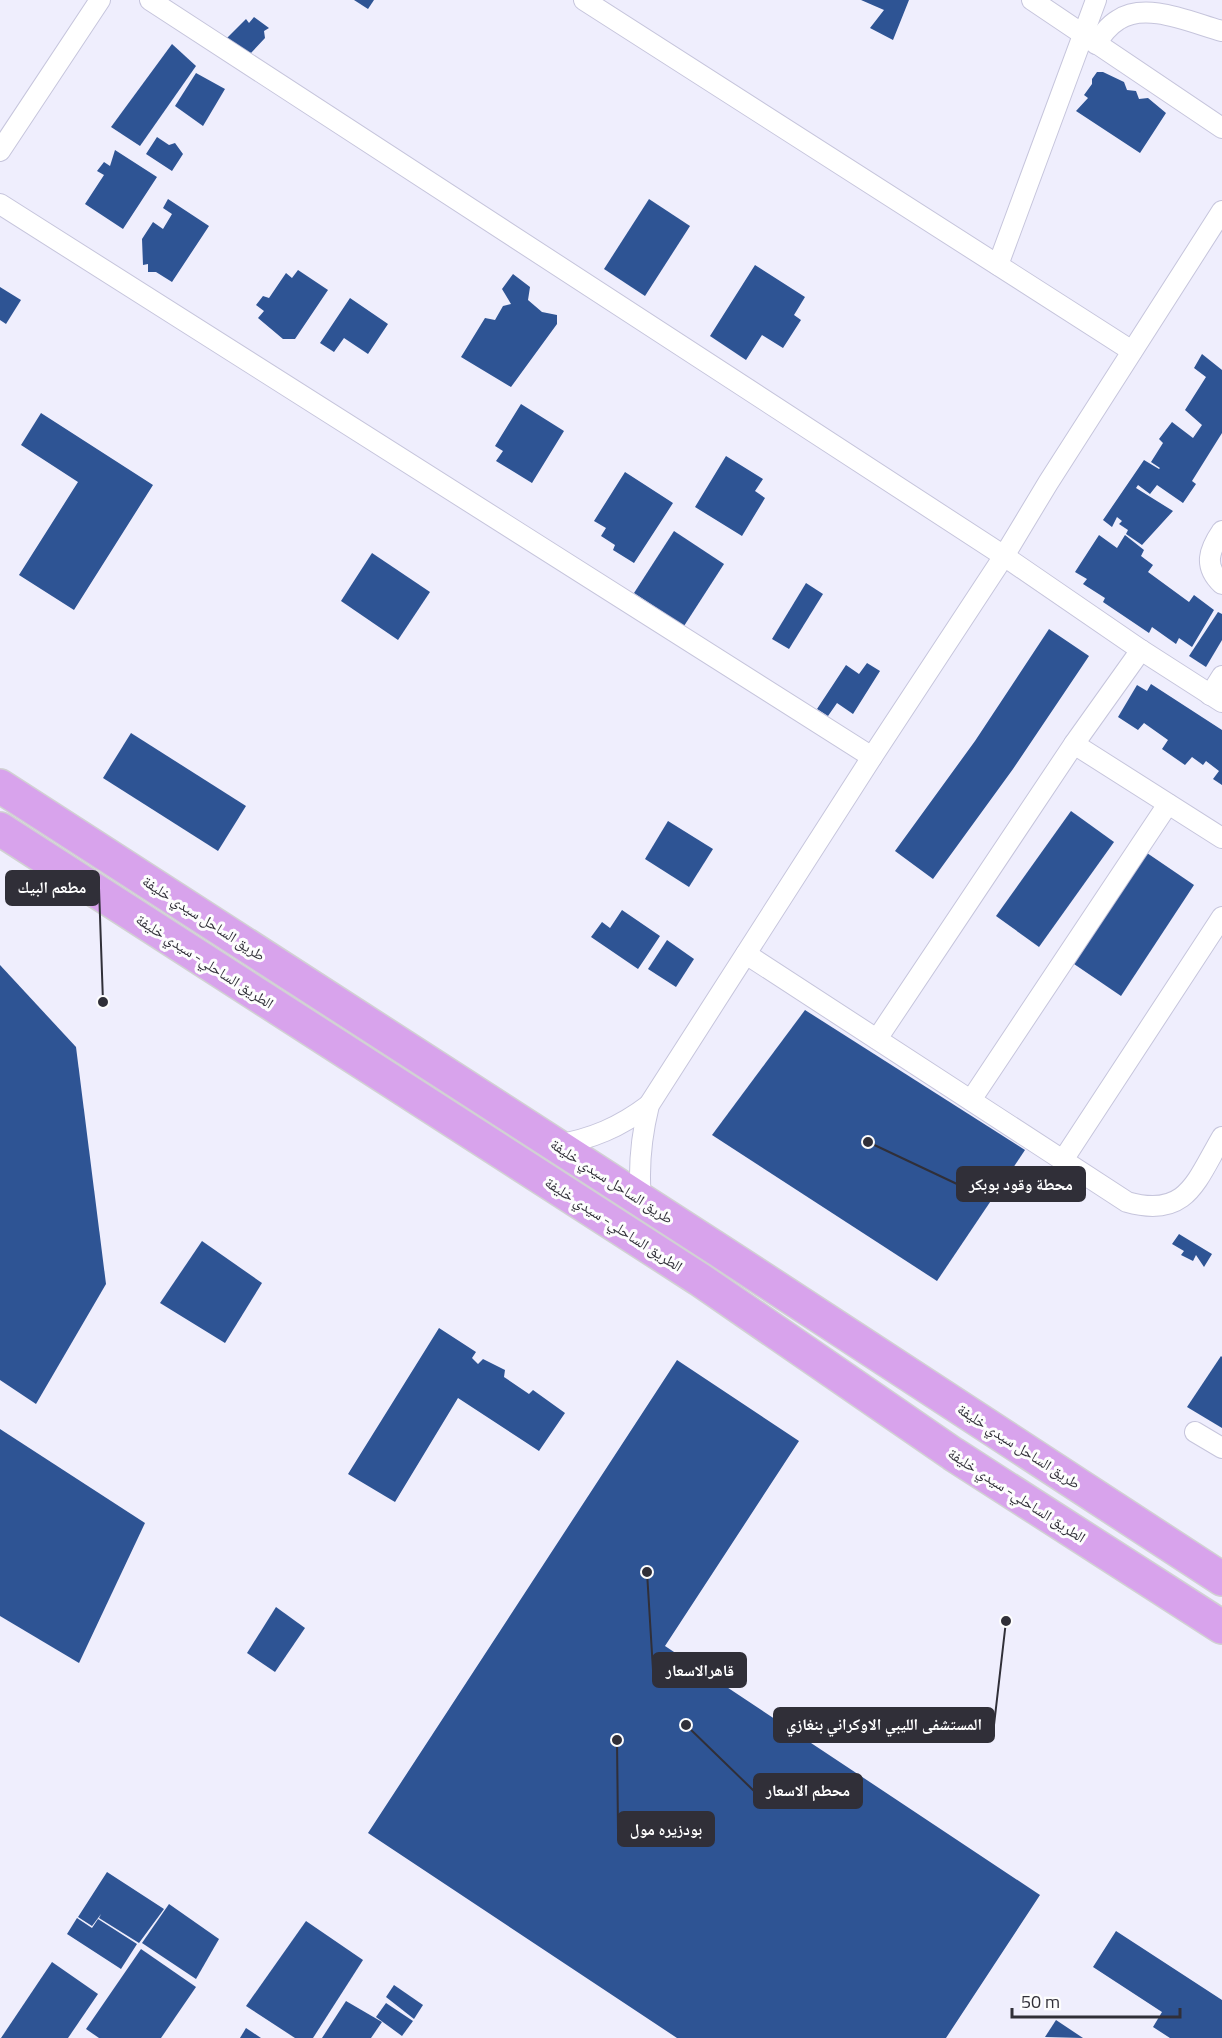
<svg xmlns="http://www.w3.org/2000/svg" width="1222" height="2038" font-family="'Titillium Web','Noto Naskh Arabic',sans-serif">
<style>
.building{fill:#2e5494}
.lines{fill:none;stroke-linecap:round;stroke-linejoin:round}
.minor-casing{stroke:#c6c5dc;stroke-width:22}
.trunk-casing{stroke:#d1d1d3;stroke-width:36}
.minor{stroke:#fff;stroke-width:20}
.trunk{stroke:#d8a3ec;stroke-width:33}
.labels{text-anchor:middle;dominant-baseline:central;stroke-width:6;stroke-linejoin:round;paint-order:stroke}
.street-label{font-size:15px;fill:#302f38;stroke:#fdfdfd}
.leader{fill:none;stroke:#302f38;stroke-width:2}
.callout-dot{fill:#302f38;stroke:#fdfdfd;stroke-width:2}
.callout{fill:#302f38;stroke:#302f38;stroke-width:2}
.callout-label{font-size:16px;text-anchor:middle;font-weight:bold;fill:#fff}
</style>
<rect width="100%" height="100%" fill="#efeefd"/>
<g class="building">
<path d="M354,0H374L368,9Z"/>
<path d="M861,0H909L893,40L870,28L884,10Z"/>
<path d="M254,17L269,28L264,31L265,38L251,53L245,51L227,38L246,19L249,23Z"/>
<path d="M172,44L196,66L140,146L111,127Z"/>
<path d="M1097,72H1103L1124,82L1127,90L1136,91L1139,99L1148,98L1166,113L1140,153L1076,111L1088,98L1084,95L1092,84V79Z"/>
<path d="M196,73L225,89L203,126L175,106Z"/>
<path d="M157,137L169,145L175,143L183,154L172,171L146,154Z"/>
<path d="M115,150L157,177L123,229L85,204L104,175L97,171L104,162L110,166Z"/>
<path d="M168,199L209,226L172,282L156,272H148V264L143,265L142,239L153,222L163,229L172,214L163,208Z"/>
<path d="M649,199L690,226L645,296L604,269Z"/>
<path d="M755,265L805,297L794,315L801,320L783,348L762,335L746,360L710,336Z"/>
<path d="M298,270L328,290L295,339H283L258,318L264,311L256,305L263,296L269,298L286,273L292,278Z"/>
<path d="M513,274L530,287L528,300L542,312L557,315V324L511,387L461,357L485,318L495,320L503,306L511,304L502,289Z"/>
<path d="M0,287L21,300L6,324L0,320Z"/>
<path d="M350,298L388,324L368,354L344,338L334,352L320,343Z"/>
<path d="M1202,354L1222,370V433L1192,481L1196,484L1183,503L1157,485L1150,494L1138,485L1136,488L1173,511L1142,545L1126,534L1128,530L1119,524L1122,521L1117,517L1112,527L1103,520L1144,460L1159,469L1160,468L1151,462L1163,443L1159,439L1172,422L1193,438L1202,425L1185,410L1206,377L1194,368Z"/>
<path d="M521,404L564,431L532,483L496,461L503,451L495,446Z"/>
<path d="M41,413L153,485L74,610L19,575L78,482L21,445Z"/>
<path d="M726,456L763,479L755,491L765,498L742,536L695,507Z"/>
<path d="M625,472L673,503L634,563L613,550L615,545L601,536L606,528L594,521Z"/>
<path d="M674,531L724,564L684,626L634,593Z"/>
<path d="M1099,535L1117,548L1125,535L1144,550L1141,556L1153,565L1148,572L1189,602L1194,595L1214,610L1192,647L1179,638L1176,644L1152,627L1149,633L1103,602L1105,598L1083,584L1087,579L1075,572Z"/>
<path d="M372,553L430,592L398,640L341,601Z"/>
<path d="M806,583L823,594L789,649L772,639Z"/>
<path d="M1218,612L1222,614V640L1206,667L1189,656Z"/>
<path d="M1049,629L1089,656L1013,769L933,879L895,851L975,741Z"/>
<path d="M867,663L880,671L853,714L837,703L828,716L817,709L846,665L859,674Z"/>
<path d="M1151,684L1222,730V785L1213,779L1219,771L1206,761L1203,765L1192,757L1185,765L1162,749L1168,740L1144,723L1138,730L1118,717L1137,685L1147,691Z"/>
<path d="M131,733L246,806L218,851L103,778Z"/>
<path d="M1071,811L1114,842L1039,947L996,916Z"/>
<path d="M668,821L713,849L689,887L645,859Z"/>
<path d="M1147,853L1194,885L1121,996L1074,964Z"/>
<path d="M622,910L660,936L638,969L591,937L602,922L610,928Z"/>
<path d="M667,940L694,959L676,987L648,969Z"/>
<path d="M0,965L76,1047L106,1284L36,1404L0,1380Z"/>
<path d="M805,1010L1025,1150L937,1281L712,1135Z"/>
<path d="M1179,1234L1212,1254L1204,1267L1196,1255L1193,1261L1181,1255L1184,1251L1172,1244Z"/>
<path d="M202,1241L262,1283L225,1343L160,1303Z"/>
<path d="M439,1328L476,1352L472,1358L478,1364L483,1359L505,1370L504,1377L529,1394L533,1390L565,1413L539,1451L458,1398L395,1502L348,1474Z"/>
<path d="M1221,1356L1222,1357V1428L1187,1407Z"/>
<path d="M677,1360L799,1441L665,1646L1040,1895L946,2038H677L368,1833Z"/>
<path d="M0,1429L145,1523L79,1663L0,1616Z"/>
<path d="M276,1607L305,1628L275,1672L247,1653Z"/>
<path d="M107,1872L164,1909L139,1943L99,1918L101,1914L92,1926L78,1917Z"/>
<path d="M169,1904L219,1939L196,1979L142,1943Z"/>
<path d="M77,1918L92,1928L98,1919L137,1944L121,1969L67,1934Z"/>
<path d="M306,1921L363,1960L313,2038H295L246,2006Z"/>
<path d="M1116,1931L1222,2000V2038H1170L1153,2027L1162,2012L1093,1967Z"/>
<path d="M141,1949L196,1987L161,2038H99L86,2029Z"/>
<path d="M52,1962L98,1994L68,2038H1Z"/>
<path d="M394,1985L423,2005L414,2019L386,1997Z"/>
<path d="M346,2001L382,2022L371,2038H322Z"/>
<path d="M386,2003L413,2021L402,2036L376,2017Z"/>
<path d="M1056,2020L1083,2038L1045,2037Z"/>
<path d="M246,2028L261,2038H240Z"/>
</g>
<g class="lines">
<g class="minor-casing">
<g id="minor">
<path d="M150,0L1004,556L1141,650L1222,702"/>
<path d="M584,0L1132,351"/>
<path d="M1032,0L1222,128"/>
<path d="M1096,44C1102,35 1108,26 1118,20C1146,1 1192,23 1222,31"/>
<path d="M0,151L100,0"/>
<path d="M0,204L872,757"/>
<path d="M998,265L1096,0"/>
<path d="M1222,531C1209,550 1203,566 1222,584"/>
<path d="M1210,695L1222,676"/>
<path d="M1074,744L1222,838"/>
<path d="M746,954L1127,1202C1187,1219 1196,1181 1222,1137"/>
<path d="M877,1039L1074,744L1141,650"/>
<path d="M971,1100L1168,804"/>
<path d="M556,1145C592,1139 620,1127 649,1105"/>
<path d="M1063,1160L1222,917"/>
<path d="M641,1200C638,1166 641,1137 649,1105L872,757L1004,556L1048,483L1222,211"/>
<path d="M1195,1432L1222,1448"/>
</g>
</g>
<g class="trunk-casing">
<g id="trunk">
<path d="M0,786L720,1251L1222,1579"/>
<path d="M0,829L699,1279L953,1454L1222,1627"/>
</g>
</g>
<use href="#minor" class="minor"/>
<use href="#trunk" class="trunk"/>
</g>
<g class="labels">
<g class="street-label">
<text transform="translate(204 918) rotate(33)">طريق الساحل سيدي خليفة</text>
<text transform="translate(205 961) rotate(33)">الطريق الساحلي- سيدي خليفة</text>
<text transform="translate(612 1181) rotate(33)">طريق الساحل سيدي خليفة</text>
<text transform="translate(614 1224) rotate(33)">الطريق الساحلي- سيدي خليفة</text>
<text transform="translate(1019 1446) rotate(33)">طريق الساحل سيدي خليفة</text>
<text transform="translate(1017 1495) rotate(33)">الطريق الساحلي- سيدي خليفة</text>
</g>
</g>
<path class="leader" d="M103 1002L99 888M868 1142L957 1184M647 1572L653 1670M1006 1621L994 1725M686 1725L754 1791M617 1740L618 1829"/>
<g class="callout-dot">
<circle cx="103" cy="1002" r="6"/>
<circle cx="868" cy="1142" r="6"/>
<circle cx="647" cy="1572" r="6"/>
<circle cx="1006" cy="1621" r="6"/>
<circle cx="686" cy="1725" r="6"/>
<circle cx="617" cy="1740" r="6"/>
</g>
<g class="callout">
<rect x="6" y="871" width="93" height="34" rx="6"/>
<rect x="957" y="1167" width="128" height="34" rx="6"/>
<rect x="653" y="1653" width="93" height="34" rx="6"/>
<rect x="774" y="1708" width="220" height="34" rx="6"/>
<rect x="754" y="1774" width="108" height="34" rx="6"/>
<rect x="618" y="1812" width="96" height="34" rx="6"/>
</g>
<g class="callout-label">
<text x="52" y="893">مطعم البيك</text>
<text x="1021" y="1190">محطة وقود بوبكر</text>
<text x="700" y="1676">قاهرالاسعار</text>
<text x="884" y="1730">المستشفى الليبي الاوكراني بنغازي</text>
<text x="808" y="1796">محطم الاسعار</text>
<text x="666" y="1835">بودزيره مول</text>
</g>
<path d="M1012 2008v9h168v-9" fill="none" stroke="#302f38" stroke-width="3"/>
<text x="1021" y="2008" font-size="18" fill="#302f38" stroke="#fdfdfd" stroke-width="4.5" paint-order="stroke">50 m</text>
</svg>
